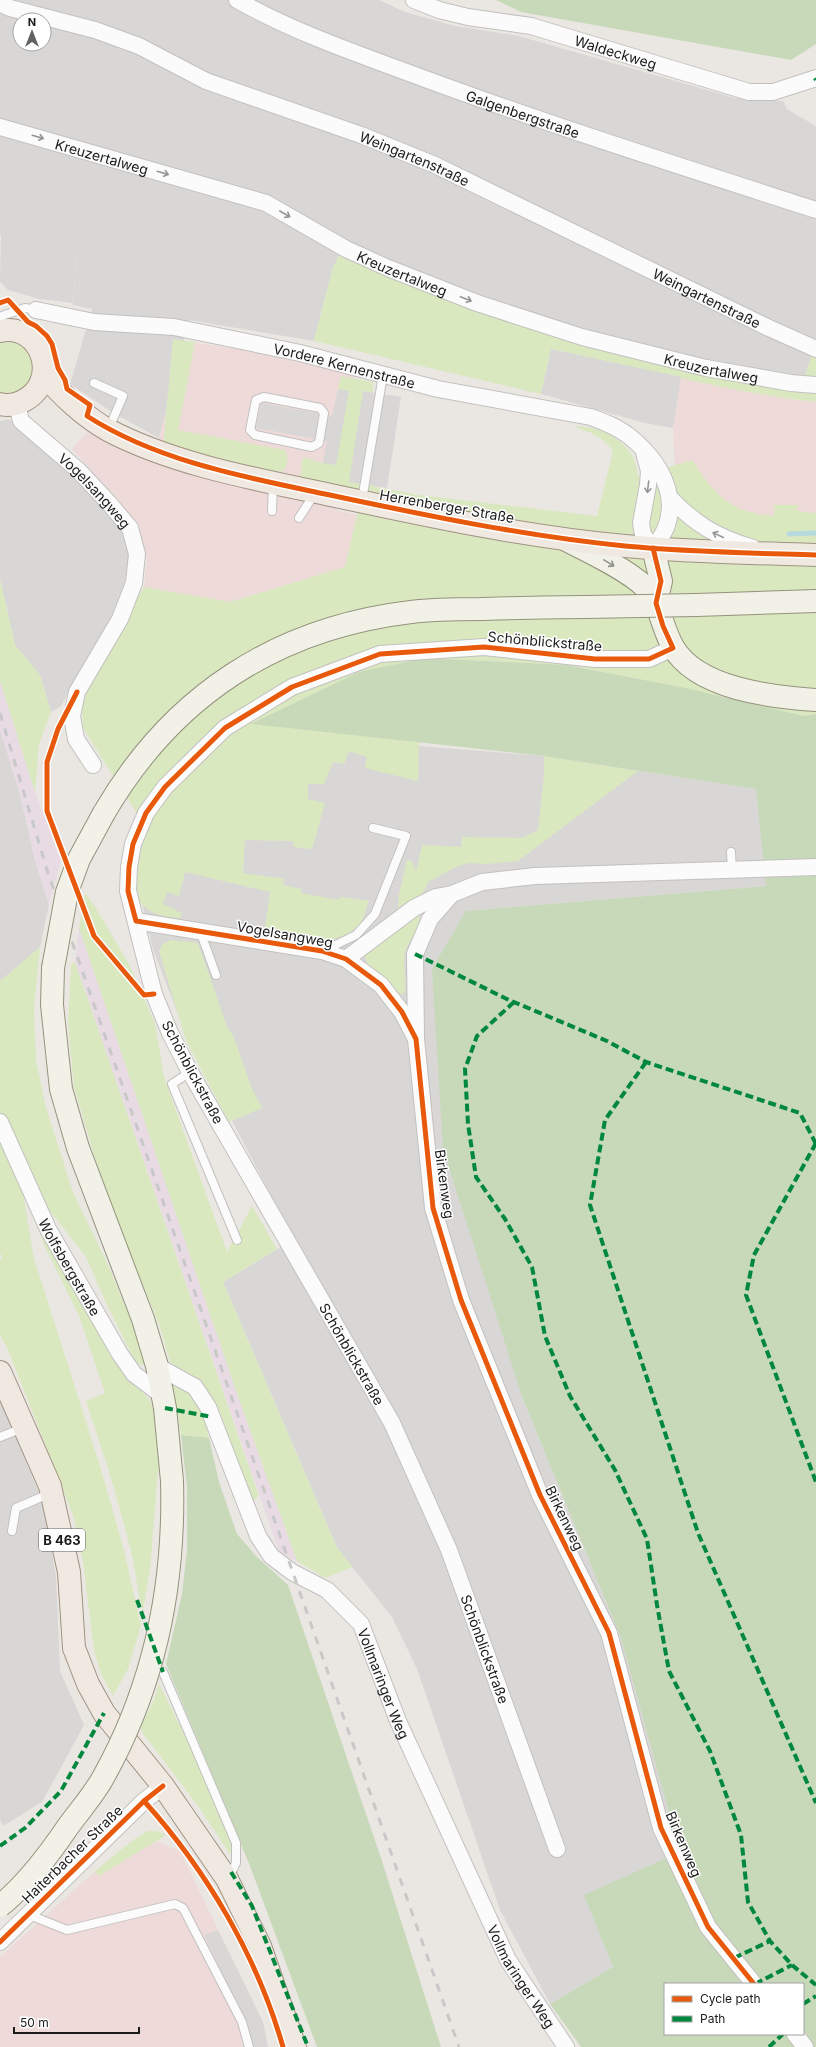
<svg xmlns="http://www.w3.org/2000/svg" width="816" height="2047" font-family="Inter,sans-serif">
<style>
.residential{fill:#d9d7d5;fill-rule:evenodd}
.commercial{fill:#eddad9}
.industrial{fill:#e8dbe4}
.grass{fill:#dae8c0}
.forest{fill:#c7d9b8;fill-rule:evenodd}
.parking{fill:#d8d7d5}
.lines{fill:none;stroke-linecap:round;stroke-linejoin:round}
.stream{stroke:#b6dade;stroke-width:5}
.service-casing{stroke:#c2c1bf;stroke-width:10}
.minor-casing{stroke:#c2c1bf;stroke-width:18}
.secondary-casing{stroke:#94927c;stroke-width:24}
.primary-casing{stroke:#a09281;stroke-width:24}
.service{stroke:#fcfbfb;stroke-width:8}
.minor{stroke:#fcfbfb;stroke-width:16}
.secondary{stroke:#f2f1e8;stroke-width:22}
.primary{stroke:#f0e9e2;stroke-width:22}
.rail{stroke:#c9c8c8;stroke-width:3;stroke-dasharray:8 8;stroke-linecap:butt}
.secondary-bridge-casing{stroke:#94927c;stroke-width:24;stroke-linecap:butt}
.secondary-bridge{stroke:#f2f1e8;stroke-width:22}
.quiet{stroke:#00873e;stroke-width:4;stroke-dasharray:8 4;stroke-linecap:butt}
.cycleway-casing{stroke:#fff;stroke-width:8}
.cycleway{stroke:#e8590c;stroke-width:5}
.oneway{stroke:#979696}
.oneway2{stroke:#91918c}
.labels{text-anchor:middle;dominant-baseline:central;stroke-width:3;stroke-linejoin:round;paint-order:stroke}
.shield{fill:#fff;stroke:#5f5f5f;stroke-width:1}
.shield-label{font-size:13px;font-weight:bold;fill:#1b1b1b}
.street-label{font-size:14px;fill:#1b1b1b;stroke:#fff}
</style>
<rect width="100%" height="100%" fill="#eae7e3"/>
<g class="residential">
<path d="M0,0H379L405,12L455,26L519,36L735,98L783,101L787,109L816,126V343L805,376L693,360L333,267L314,341L189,320L159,438L115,414L70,384L92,309L73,305L77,251L0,235ZM20,20H44V44H20Z"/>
<path d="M9,419L68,471L124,528L129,551L125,582L107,628L83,664L61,706L51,712L40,675L15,645L0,579V421Z"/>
<path d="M0,730L19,790L35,860L49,905L40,947L0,981Z"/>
<path d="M358,741L544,756L756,789L767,886L466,911L523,1399L621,1638L681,1853L613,1967L550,2004L500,1910L417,1669L392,1617L337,1548L223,1282L294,1239L182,1025L153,949L137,882Z"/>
<path d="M0,1400L44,1504L56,1577L60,1671L84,1725L42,1802L3,1826L0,1819Z"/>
</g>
<g class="commercial">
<path d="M184,341L246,350L355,375L336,510L357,515L345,567L229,602L144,587L147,557L139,528L121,503L72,449L87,432L157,461L159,438Z"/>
<path d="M681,377L790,399L816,402V523L726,514L675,472L673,428Z"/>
<path d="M155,1841L180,1851L263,2022L268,2047H0V1957L94,1872L99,1876Z"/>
</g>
<g class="industrial">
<path d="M0,681L35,792L61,861L49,905L35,860L19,790L0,730Z"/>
<path d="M79,926L235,1388L297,1561L279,1552L75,962Z"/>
</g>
<g class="grass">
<path d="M345,244L487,300L557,325L693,360L805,376L816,343V402C728,392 638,368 551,349L541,394L314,341L333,267Z"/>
<path d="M173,339L195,342L178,430L285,450L288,457L286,468L280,473L272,472L163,446Z"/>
<path d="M0,340L17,341L33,355L34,377L19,393L0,395Z"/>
<path d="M341,376L373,382V393L363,391L361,484L419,495L597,516L613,451C602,436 590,432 572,426C596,426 618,434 632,455C635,460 637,469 638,476L692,460C706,481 721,503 746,511C755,514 765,515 774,516V505H798L797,511L816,513V714L804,716L686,688L566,665L425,658L256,724L419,742L418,781L365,768L367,757L349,751L344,764L333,762L324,784H308V799L325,803L312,849L294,847L293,841L245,840L243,873L284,879L283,885L302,889L301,893L338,900L340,897L369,901C366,908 364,918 360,924C337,951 294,937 264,933L270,892L185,872L179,896L167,892L163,904L181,913V918C160,916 155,916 139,902L135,874L146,828L83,728L82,703L89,682L144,587L230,602L345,567L357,515L360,491L300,477L303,457L323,463L349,392L338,389Z"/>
<path d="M0,579L15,645L40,675L51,712L39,744L35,792L0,681Z"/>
<path d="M544,756L638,771L518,861L487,864L469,863L458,866L428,882C423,898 412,901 398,908L399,895L407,860L412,861L416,872L422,845L461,847L462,837L522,838L538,830L544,776Z"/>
<path d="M85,893L94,905L129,964L155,1023L164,1077L227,1252L252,1206L277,1249L223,1282L337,1548L353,1567L325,1578L297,1561L235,1388L79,928Z"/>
<path d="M419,915C422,928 408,940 405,953C402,966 408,980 404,993L400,995L367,964L365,955L369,950L413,916Z"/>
<path d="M170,940L198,943L227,1027L233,1035L252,1089L262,1108L229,1122L186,1041L159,951L163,944Z"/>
<path d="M40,947L34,1008L36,1059L46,1108L73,1192L107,1263L135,1330L145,1365H140L134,1359L106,1303L86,1257L35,1192L24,1199L34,1258L100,1466L124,1550L141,1626L128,1669L113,1696L101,1674L94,1650L83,1562L73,1515L8,1350L0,1335V1259L2,1258L0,1252V981Z"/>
<path d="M75,962L259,1496L252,1502L223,1420L211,1395L170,1362L160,1327L104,1189L74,1087L68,1023L71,964Z"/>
<path d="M35,1216L131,1380L149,1399L154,1410L161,1468L158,1471L150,1570L143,1611C137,1592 136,1571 131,1551C118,1500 103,1451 86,1401L105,1393L79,1316L43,1243Z"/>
<path d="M172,1381C198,1393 203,1412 209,1438L181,1435Z"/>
<path d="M159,1684C172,1710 238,1836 232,1857L198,1806L142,1732L141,1726L154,1700Z"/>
<path d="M148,1831H158L166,1835L99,1876L94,1872L133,1840Z"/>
</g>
<g class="forest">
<path d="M496,0H816V44L791,60L521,12Z"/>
<path d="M425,658L566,665L686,688L804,716L816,714V2047H581L550,2004L613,1967L584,1895L680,1852L621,1638L523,1399L443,1149L432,969L466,911L766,886L756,789L544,756L251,724L359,672ZM665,1984H803V2034H665Z"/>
<path d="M181,1435L209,1438L219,1482L237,1534L258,1558L288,1585L381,1858L441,2047H317L250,1866L166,1664L182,1594L187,1550V1487Z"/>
</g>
<g class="parking">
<path d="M1,235L77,250L73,303L39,299L8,290L0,282Z"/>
<path d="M551,349L681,377L673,428L645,423L541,394Z"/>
<path d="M338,389L349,391L336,465L323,463L327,441L256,428L261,403L332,416Z"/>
<path d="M363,391L401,397L387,488L349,482Z"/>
<path d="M218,1930L263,2022L268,2047H251L244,2019L204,1935Z"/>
</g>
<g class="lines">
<path class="stream" d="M789,534L816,533"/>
<g class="service-casing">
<g id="service">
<path d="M0,321L2,316L25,308L36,310"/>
<path d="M94,383L123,396L109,428"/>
<path d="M264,397L320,408L324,413L319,443L312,447L255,435L250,430L256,400Z"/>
<path d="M362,500L383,375"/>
<path d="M272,511L273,483"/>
<path d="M299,518L315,493"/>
<path d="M731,852L732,871"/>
<path d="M200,931L216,975"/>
<path d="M323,951L356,935L375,914L406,836L373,828"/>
<path d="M190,1072L172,1084L237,1240"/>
<path d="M0,1437L23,1428"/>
<path d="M12,1531L16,1508L51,1493"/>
<path d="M163,1672L236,1843V1863L229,1877"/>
<path d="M27,1914L67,1930L175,1904L183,1908L242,2022L249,2047"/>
</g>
</g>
<g class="minor-casing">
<g id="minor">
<path id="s1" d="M237,0C297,34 364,56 428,80C556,127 686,168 816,210"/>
<path id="s2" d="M414,0L439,10L468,17L531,26L749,92H773L816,78"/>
<path id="s3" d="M0,3L10,8L95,30L139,46L206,81L361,135L435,165L769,328L816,349"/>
<path id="s4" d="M0,127L266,203L346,249L388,268L477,303L582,337L706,368L791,383L816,385"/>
<path id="s5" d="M36,310L94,322L174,327L300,353L438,389L591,417C604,422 618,427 629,436C665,465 687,509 653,548L643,535L641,523L648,485L649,471L643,449"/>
<path id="s6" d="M17,404L21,421L78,470L108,502L130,528L137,554L134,583L120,619L77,692L72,716L76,739L93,765"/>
<path d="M670,498C696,525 717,537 753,548"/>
<path d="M452,894L430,919L415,954L416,1039L433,1208L461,1300L540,1495L609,1633L661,1828L708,1927L754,1984"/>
<path d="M136,921L322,951L346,959L381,985L402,1012L415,1037"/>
<path d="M346,959L414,908L436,897L452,894L482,882L535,876L816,867"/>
<path id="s7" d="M0,1122L48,1229L120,1354L134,1374L163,1396"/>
<path id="s8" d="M157,1366L195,1387L208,1407L258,1536L271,1556L292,1572L327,1590L361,1624L398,1721L508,1960L566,2047"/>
<path d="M557,1849L449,1550L392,1423L190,1072L170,1033L154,994L128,891L129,867L133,844L146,813L165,787L225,728L292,687L380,654L484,647L595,659H649L673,648"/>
<path d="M0,1942L144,1801L163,1786"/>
<path d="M795,2034L805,2047"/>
</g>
</g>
<g class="secondary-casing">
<g id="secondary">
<path d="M566,540C588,551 628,570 645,587C660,603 662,628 673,647C697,689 772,697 816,700"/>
<path d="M653,548L661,581L656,603"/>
<path d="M696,605L816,601"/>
<path d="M104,813C172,696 276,628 411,612C434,609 457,609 480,609C516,608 551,607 586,607"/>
<path d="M53,968L52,1005L61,1089L78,1148L143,1319L157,1366L165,1408L172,1481"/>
</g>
</g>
<g class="primary-casing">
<g id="primary">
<path d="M0,331C43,322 62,384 21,402C14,405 7,406 0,404"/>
<path d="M44,375C63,396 83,416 108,430C173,464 254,479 326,494C424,515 525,537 625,546C689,552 753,553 816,555"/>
<path d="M0,1372L50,1486L69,1572L74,1648L88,1684L104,1713L163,1786L227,1879L260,1946L295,2047"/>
</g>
</g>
<use href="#service" class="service"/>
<use href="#minor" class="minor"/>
<use href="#secondary" class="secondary"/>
<use href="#primary" class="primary"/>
<path class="rail" d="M0,713L48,873L459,2047"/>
<g class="secondary-bridge-casing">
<g id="secondary-bridge">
<path d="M586,607L696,605"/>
<path d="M53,968L67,892L79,859L104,813"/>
<path d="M0,1906C26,1885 48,1856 67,1828C79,1811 94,1795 104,1776C155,1684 175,1586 172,1481"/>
</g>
</g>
<use href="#secondary-bridge" class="secondary-bridge"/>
<g class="quiet">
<path d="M815,78L816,80"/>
<path d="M415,954L509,1000L607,1041L646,1062L800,1113L816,1144"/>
<path d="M514,1002L477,1036L465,1069L468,1124L476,1177L505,1219L532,1267L545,1336L570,1396L615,1470L647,1539L657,1605L669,1671L710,1751L741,1835L748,1902L770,1941L792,1965L816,1985"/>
<path d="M646,1062L605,1120L590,1205L698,1533L816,1803"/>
<path d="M816,1143L754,1255L746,1295L816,1482"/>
<path d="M165,1408L212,1417"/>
<path d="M137,1600L163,1672"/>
<path d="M0,1846L25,1828L61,1791L104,1713"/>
<path d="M231,1872L252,1906L308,2047"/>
<path d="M734,1958L770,1941"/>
<path d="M755,1984L792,1965"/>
<path d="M803,2004L816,1996"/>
<path d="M769,2047L783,2034"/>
</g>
<g class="cycleway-casing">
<g id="cycleway">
<path d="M0,303L8,300L28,322L36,326L47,336L52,344L58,368L65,380L67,389L90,405L87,416C157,461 244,477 325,494C424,515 524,536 625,546C688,552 752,553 816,555"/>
<path d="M653,548L661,581L656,603L663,626L673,648L649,659H595L484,647L380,654L292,687L225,728L165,787L146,813L133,844L129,867L128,891L136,921L322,951L346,959L381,985L402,1012L416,1039L433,1208L461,1300L540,1495L609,1633L661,1828L708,1927L754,1984"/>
<path d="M77,692L58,729L47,762V811L94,936L144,995L154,994"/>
<path d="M144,1801C207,1871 257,1956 283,2047"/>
<path d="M0,1942L144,1801L163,1786"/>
</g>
</g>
<use href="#cycleway" class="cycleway"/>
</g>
<defs><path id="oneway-shaft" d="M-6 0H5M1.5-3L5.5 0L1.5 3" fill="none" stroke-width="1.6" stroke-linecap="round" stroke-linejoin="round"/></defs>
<g class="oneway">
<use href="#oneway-shaft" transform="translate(38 137) rotate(16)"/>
<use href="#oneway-shaft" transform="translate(163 173) rotate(16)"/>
<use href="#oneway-shaft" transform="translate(285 214) rotate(30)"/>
<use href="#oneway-shaft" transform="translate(466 299) rotate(21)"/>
<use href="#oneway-shaft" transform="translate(648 487) rotate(97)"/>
<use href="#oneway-shaft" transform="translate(718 535) rotate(-155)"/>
</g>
<use class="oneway2" href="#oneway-shaft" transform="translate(609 563) rotate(31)"/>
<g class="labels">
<rect class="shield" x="39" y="1529" width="46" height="22" rx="3"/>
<g class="shield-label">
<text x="62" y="1540">B 463</text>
</g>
<g class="street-label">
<text stroke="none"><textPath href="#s2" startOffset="209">Waldeckweg</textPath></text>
<text stroke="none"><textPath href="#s1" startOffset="308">Galgenbergstraße</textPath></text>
<text stroke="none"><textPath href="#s4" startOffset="106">Kreuzertalweg</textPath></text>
<text stroke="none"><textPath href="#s3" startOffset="444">Weingartenstraße</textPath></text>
<text stroke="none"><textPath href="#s4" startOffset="430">Kreuzertalweg</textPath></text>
<text stroke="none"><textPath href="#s3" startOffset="768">Weingartenstraße</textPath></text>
<text stroke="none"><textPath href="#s5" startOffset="314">Vordere Kernenstraße</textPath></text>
<text stroke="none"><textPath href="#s4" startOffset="754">Kreuzertalweg</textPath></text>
<text stroke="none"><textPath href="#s6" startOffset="119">Vogelsangweg</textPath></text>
<text transform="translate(447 506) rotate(10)">Herrenberger Straße</text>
<text transform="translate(545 641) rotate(5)">Schönblickstraße</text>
<text transform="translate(285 934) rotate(10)">Vogelsangweg</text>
<text transform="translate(193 1072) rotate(62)">Schönblickstraße</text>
<text transform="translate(445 1184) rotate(82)">Birkenweg</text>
<text stroke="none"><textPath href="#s7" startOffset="161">Wolfsbergstraße</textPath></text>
<text transform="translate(352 1354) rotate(60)">Schönblickstraße</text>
<text transform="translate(565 1518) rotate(64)">Birkenweg</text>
<text transform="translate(485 1649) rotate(70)">Schönblickstraße</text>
<text stroke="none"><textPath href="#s8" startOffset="407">Vollmaringer Weg</textPath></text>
<text transform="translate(684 1844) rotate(67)">Birkenweg</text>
<text transform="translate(72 1854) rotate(-44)">Haiterbacher Straße</text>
<text stroke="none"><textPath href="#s8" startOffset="731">Vollmaringer Weg</textPath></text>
</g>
</g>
<rect x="664" y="1983" width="140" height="52" fill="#ffffff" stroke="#a4a4a4"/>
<rect x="672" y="1996" width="20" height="6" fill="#e8590c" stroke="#a4a4a4"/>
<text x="700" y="2003" font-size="12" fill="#1b1b1b">Cycle path</text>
<rect x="672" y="2016" width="20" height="6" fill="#00873e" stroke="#a4a4a4"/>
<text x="700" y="2023" font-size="12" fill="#1b1b1b">Path</text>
<g transform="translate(32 32)"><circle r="19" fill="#ffffff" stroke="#a4a4a4"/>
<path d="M0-3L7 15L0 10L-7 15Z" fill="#636261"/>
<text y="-6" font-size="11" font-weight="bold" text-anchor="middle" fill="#1b1b1b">N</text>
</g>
<path d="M14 2027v6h125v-6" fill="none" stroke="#1b1b1b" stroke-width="2"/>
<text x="20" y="2027" font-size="12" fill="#1b1b1b" stroke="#ffffff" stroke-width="3" paint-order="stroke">50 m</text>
</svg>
